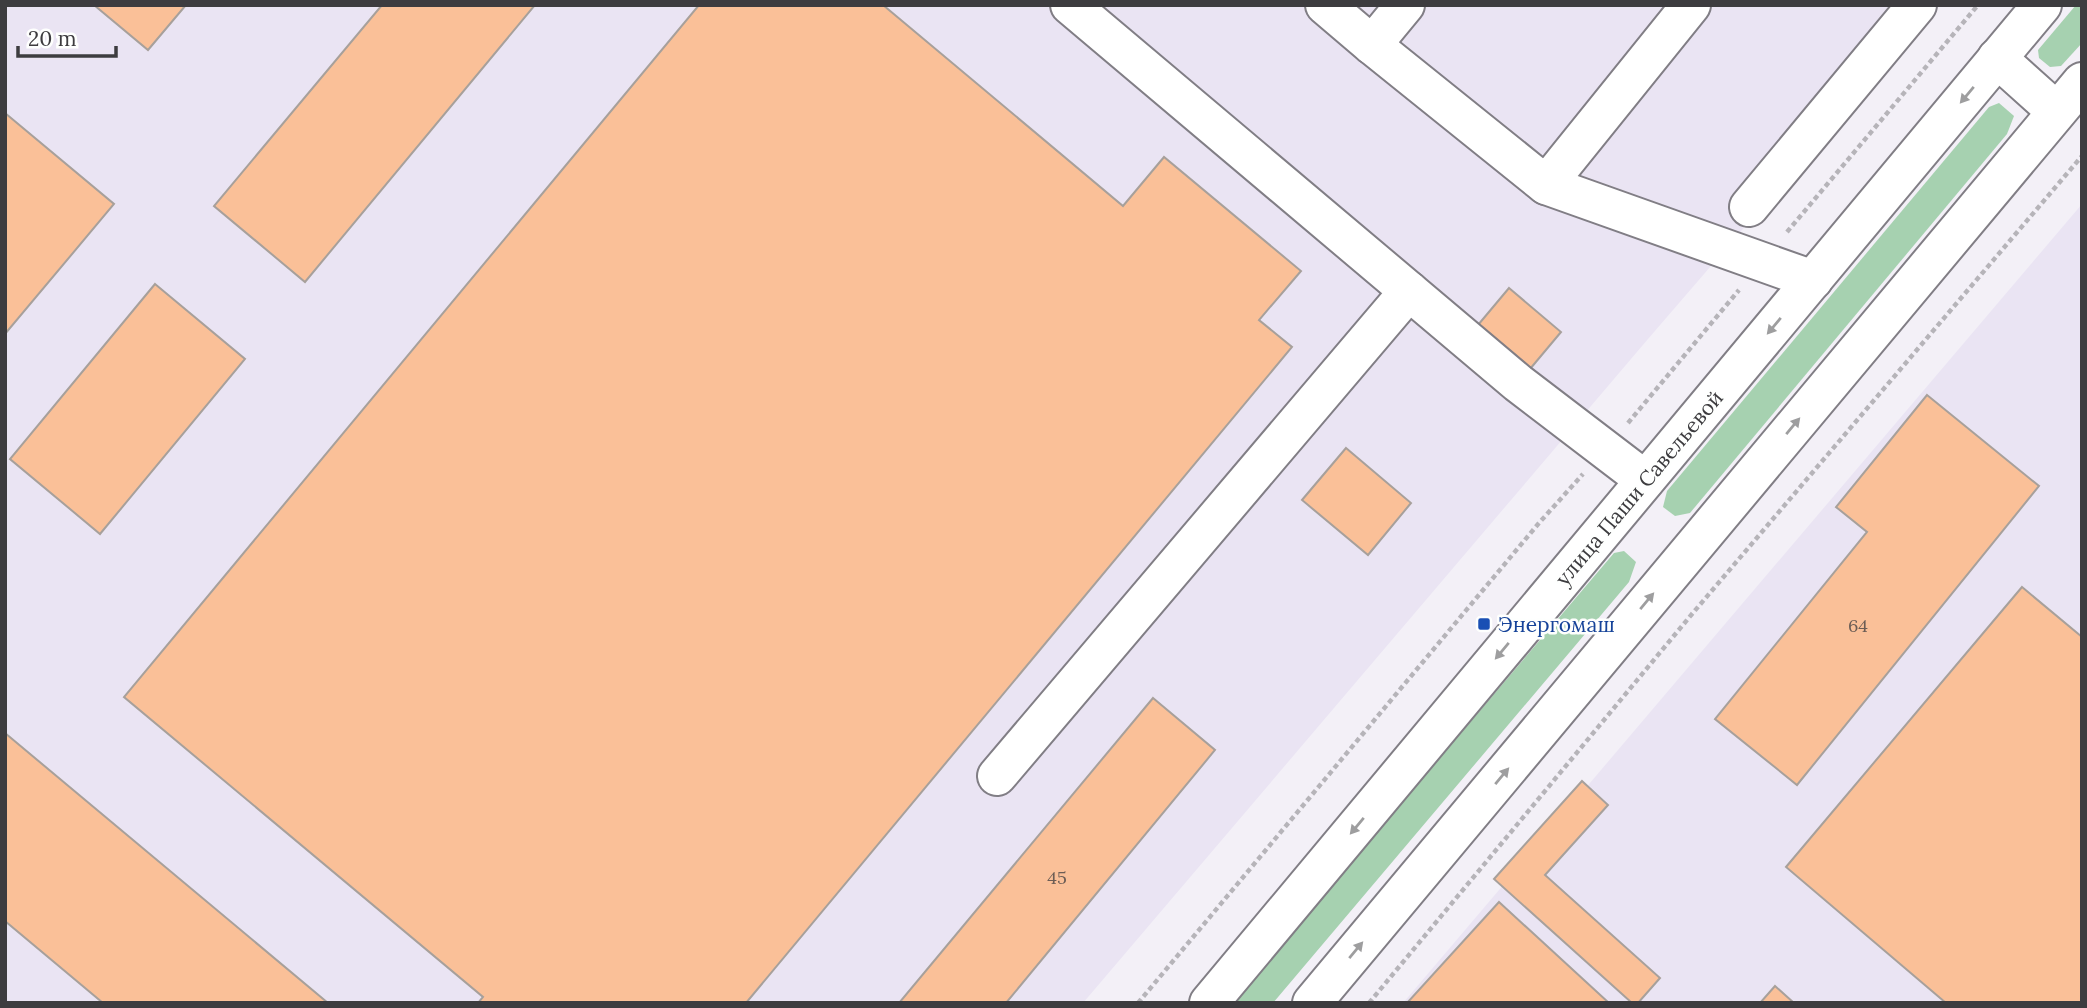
<svg xmlns="http://www.w3.org/2000/svg" width="2087" height="1008" font-family="Lora,serif">
<style>
.built{fill:#eae4f3}
.green{fill:#a6d1b0}
.building{fill:#fac098;stroke:#a7a09b;stroke-width:2}
.lines{fill:none;stroke-linecap:round;stroke-linejoin:round}
.minor-casing{stroke:#817e85;stroke-width:42}
.path{stroke:#b6b4b9;stroke-width:4.5;stroke-dasharray:5 3.5;stroke-linecap:butt}
.minor{stroke:#fff;stroke-width:38}
.oneway{fill:#9e9e9f}
.transit-dot{fill:#1a4fb4;stroke:#fefffe;stroke-width:2.5}
.labels{text-anchor:middle;dominant-baseline:central;stroke-width:5;stroke-linejoin:round;paint-order:stroke}
.number-label{font-size:18px;fill:#6c5d55}
.street-label{font-size:21px;fill:#3d3c3f;stroke:#fefffe}
.transit-label{font-size:21px;fill:#164399;stroke:#fefffe;text-anchor:start}
</style>
<rect width="100%" height="100%" fill="#f3f0f7"/>
<g class="built">
<path d="M5,5H1936L1648,339L1083,1003H5Z"/>
<path d="M2082,204V1003H1403Z"/>
</g>
<g class="green">
<path d="M2076,5H2082V43L2061,66L2050,67L2039,58L2038,50Z"/>
<path d="M1999,103L2014,116L2007,134L1690,513L1675,516L1663,507L1667,491L1989,107Z"/>
<path d="M1624,551L1636,562L1629,582L1273,1003H1223L1302,920L1614,553Z"/>
</g>
<g class="building">
<path d="M94,5H186L148,50Z"/>
<path d="M382,5H535L305,282L214,206Z"/>
<path d="M699,5H883L1123,206L1164,157L1301,271L1259,320L1292,347L746,1003H478L483,997L124,697Z"/>
<path d="M5,113L114,204L5,334Z"/>
<path d="M155,284L245,359L100,534L10,459Z"/>
<path d="M1509,288L1561,332L1530,369L1478,325Z"/>
<path d="M1927,395L2039,486L1797,785L1715,719L1867,532L1836,507Z"/>
<path d="M1346,448L1411,503L1368,555L1302,500Z"/>
<path d="M2022,587L2082,637V1003H1946L1786,867Z"/>
<path d="M1153,698L1215,750L1006,1003H899Z"/>
<path d="M5,733L328,1003H103L5,921Z"/>
<path d="M1582,781L1608,805L1545,875L1660,978L1638,1003H1632L1494,879Z"/>
<path d="M1499,902L1609,1003H1407Z"/>
<path d="M1775,986L1794,1003H1760Z"/>
</g>
<g class="lines">
<g class="minor-casing">
<g id="minor">
<path d="M1070,5L1518,383L1645,480"/>
<path d="M1325,5L1372,45"/>
<path d="M1405,5L1372,45L1546,185L1691,5"/>
<path d="M1997,58L2056,111"/>
<path d="M1546,185L1813,280"/>
<path d="M1749,207L1917,5"/>
<path d="M997,776L1409,291"/>
<path d="M1209,1003L2042,5"/>
<path d="M1312,1003L2082,82"/>
</g>
</g>
<g class="path">
<path d="M1787,232L1978,5"/>
<path d="M1628,423L1739,290"/>
<path d="M1138,1003L1539,523L1583,474"/>
<path d="M1369,1003L1692,614L2082,156"/>
</g>
<use href="#minor" class="minor"/>
</g>
<defs><path id="oneway-solid" d="M-6-.8H1V-3.2L6.5 0L1 3.2V.8H-6Z" transform="scale(1.75)"/></defs>
<g class="oneway">
<use href="#oneway-solid" transform="translate(1967 95) rotate(130)"/>
<use href="#oneway-solid" transform="translate(1774 326) rotate(130)"/>
<use href="#oneway-solid" transform="translate(1793 426) rotate(-50)"/>
<use href="#oneway-solid" transform="translate(1647 601) rotate(-50)"/>
<use href="#oneway-solid" transform="translate(1502 651) rotate(130)"/>
<use href="#oneway-solid" transform="translate(1502 776) rotate(-50)"/>
<use href="#oneway-solid" transform="translate(1357 826) rotate(130)"/>
<use href="#oneway-solid" transform="translate(1356 950) rotate(-50)"/>
</g>
<rect class="transit-dot" x="1477" y="617" width="14" height="14" rx="3.5"/>
<g class="labels">
<g class="number-label">
<text x="1858" y="625">64</text>
<text x="1057" y="877">45</text>
</g>
<g class="street-label">
<text transform="translate(1639 488) rotate(-50)">улица Паши Савельевой</text>
</g>
<g class="transit-label">
<text x="1498" y="624">Энергомаш</text>
</g>
</g>
<rect width="2087" height="1008" fill="none" stroke="#3d3c3f" stroke-width="14"/>
<path d="M18 46v10h98v-10" fill="none" stroke="#3d3c3f" stroke-width="3.5"/>
<text x="28" y="46" font-size="21" fill="#3d3c3f" stroke="#fefffe" stroke-width="5" paint-order="stroke">20 m</text>
</svg>
